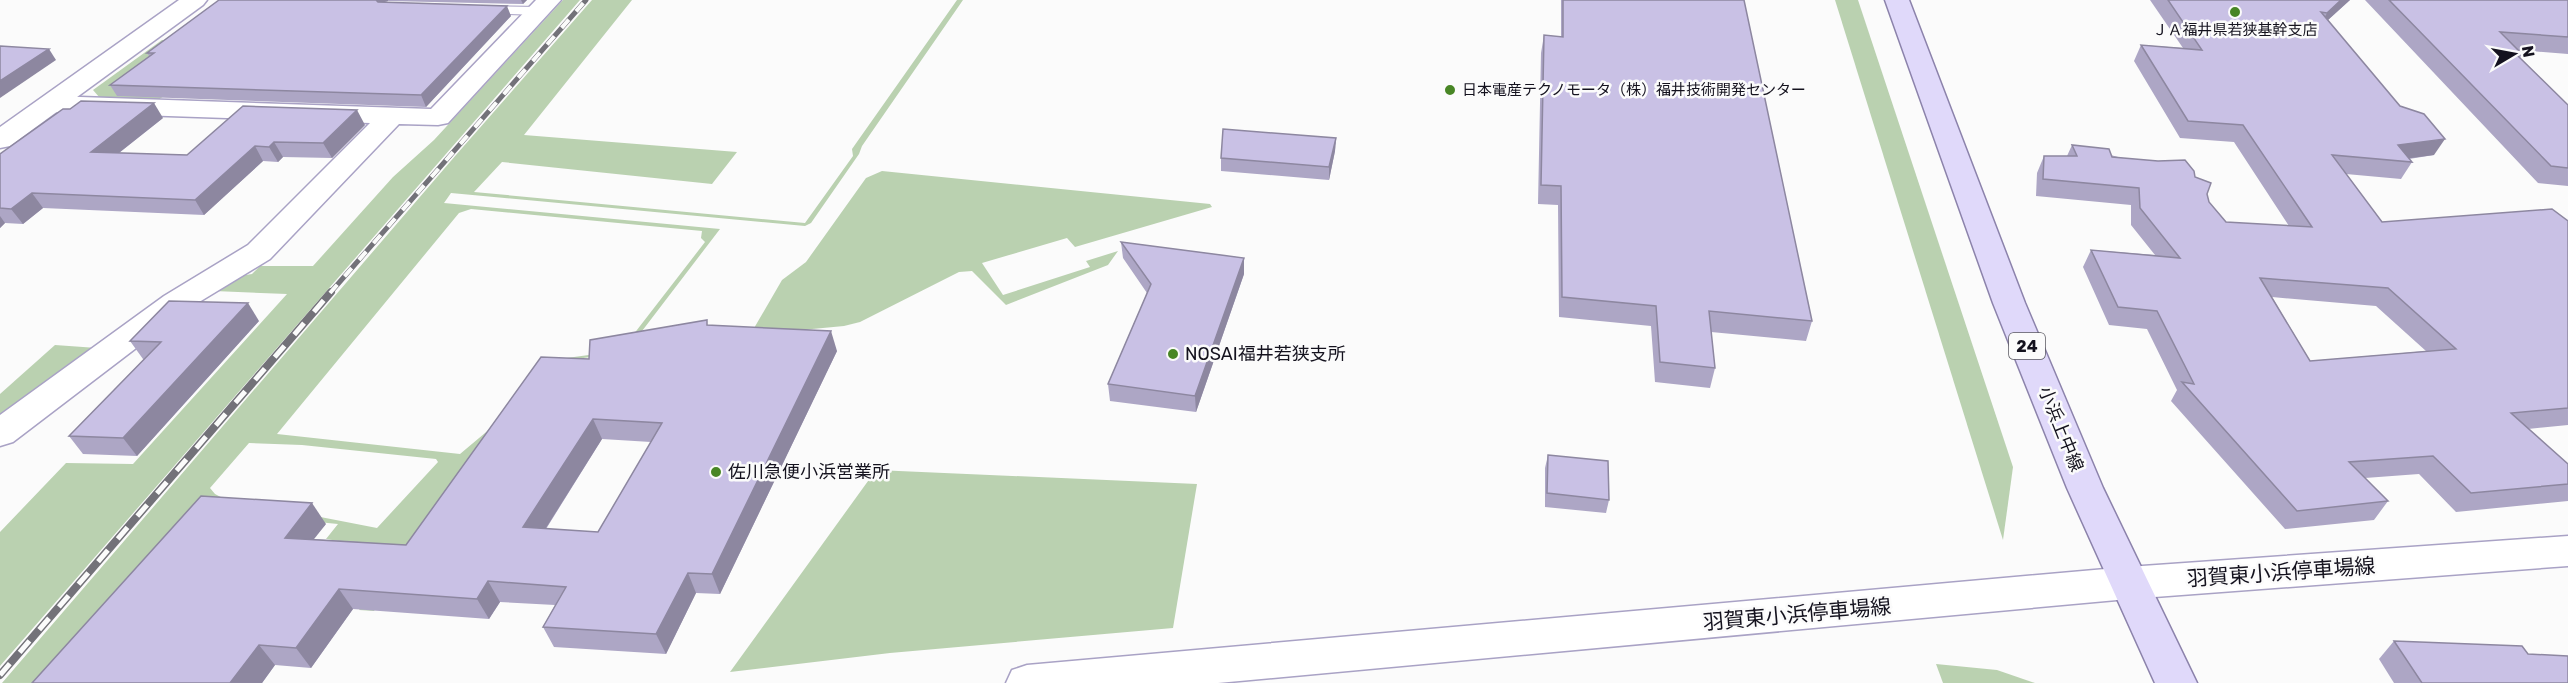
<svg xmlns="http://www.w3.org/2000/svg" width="2568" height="683" font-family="Rubik,'Noto Sans JP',sans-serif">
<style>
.green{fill:#bad1b0;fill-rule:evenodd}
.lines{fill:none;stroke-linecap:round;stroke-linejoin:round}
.service-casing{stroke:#a9a2c5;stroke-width:2}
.minor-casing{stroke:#a9a2c5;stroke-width:3}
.tertiary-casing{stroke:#a9a2c5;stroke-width:3}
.secondary-casing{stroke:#a9a2c5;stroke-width:3}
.primary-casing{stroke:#8c83ab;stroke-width:3}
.service{fill:#fff;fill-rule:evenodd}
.minor{fill:#fff;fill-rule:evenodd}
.tertiary{fill:#fff;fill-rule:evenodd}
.secondary{fill:#fff;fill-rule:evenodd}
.primary{fill:#e0d9fa;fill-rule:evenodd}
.rail-far1-casing{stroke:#737279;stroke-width:5}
.rail-casing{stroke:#737279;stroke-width:8}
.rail-far1{stroke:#fbfbfb;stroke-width:4;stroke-dasharray:11;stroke-linecap:butt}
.rail{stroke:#fbfbfb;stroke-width:5;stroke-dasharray:15;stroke-linecap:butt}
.wall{fill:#ada6c5;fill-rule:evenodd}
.shaded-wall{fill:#8d87a0}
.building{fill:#c9c1e5;stroke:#8d87a0;stroke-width:1.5;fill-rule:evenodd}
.poi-dot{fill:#488625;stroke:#fbfbfb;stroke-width:2}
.labels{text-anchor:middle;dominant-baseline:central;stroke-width:5;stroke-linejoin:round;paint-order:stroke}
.far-poi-label{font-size:15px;fill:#14121e;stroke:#fbfbfb}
.shield{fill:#fbfbfb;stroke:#595860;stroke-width:1.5}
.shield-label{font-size:16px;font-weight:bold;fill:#14121e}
.poi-label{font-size:18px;fill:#14121e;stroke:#fbfbfb;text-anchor:start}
.street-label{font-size:18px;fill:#14121e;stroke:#fbfbfb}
.near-street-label{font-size:21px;fill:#14121e;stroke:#fbfbfb}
</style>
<rect width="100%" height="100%" fill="#fbfbfb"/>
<g class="green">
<path d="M563,0H580L0,666V532L66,463L133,464L287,294L214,291L234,277L252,274L260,266H313L393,177L434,140Z"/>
<path d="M592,0H632L524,135L737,152L712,184L502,162L474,192L805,223L853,156L852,149L957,0H963L862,146L859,154L811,223L805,226L451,193L444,203L720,229L626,352L555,362L374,611L359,610L396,559L376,547L326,539L338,524L215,512L63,683H2L456,155ZM471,209L702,231L701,238L705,242L623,348L618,351L552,360L517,406L460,454L277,434L459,213ZM249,443L302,445L436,459L438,462L377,528L305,514L232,503L215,494L210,488Z"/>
<path d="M1835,0H1858L2013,467L2003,540Z"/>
<path d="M162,40L173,41L164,96L158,100L100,98L93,90Z"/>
<path d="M882,171L1210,204L1212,207L1075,247L1067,238L982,263L1003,295L1090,267L1086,261L1118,251L1108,265L1006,305L972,271L959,272L860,322L844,326L750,335L782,280L806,262L866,178Z"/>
<path d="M55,345L97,348L0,419V394Z"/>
<path d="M876,470L1197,484L1173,628L890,653L730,672Z"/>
<path d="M1936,664L1997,670L2035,683H1943Z"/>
</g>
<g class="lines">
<g class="service-casing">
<path id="service" d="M485,6L539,7L546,11L539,15L480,13L478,10Z"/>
</g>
<g class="minor-casing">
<path id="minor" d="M536,0H561L448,123L438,125L399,124L270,259L186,310L13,442L0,446V415L164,296L248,245L370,123L51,112L42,110L38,104L42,98L51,96L431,109Z"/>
</g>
<g class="tertiary-casing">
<path id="tertiary" d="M179,0H207L203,5L10,146L0,148V127Z"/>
</g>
<g class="secondary-casing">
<path id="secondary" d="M2568,536V566L2128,599L1218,683H1006L1012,670L1027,665L2128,567Z"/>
</g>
<g class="primary-casing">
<path id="primary" d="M1885,0H1909L2025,303L2103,488L2197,683H2155L2067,488L1993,303Z"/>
</g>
<use href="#service" class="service"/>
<use href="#minor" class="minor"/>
<use href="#tertiary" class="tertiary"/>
<use href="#secondary" class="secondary"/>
<use href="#primary" class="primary"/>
<g class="rail-far1-casing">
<path id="rail-far1" d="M330,293L586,0"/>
</g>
<g class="rail-casing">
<path id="rail" d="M0,675L331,292"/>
</g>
<use href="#rail-far1" class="rail-far1"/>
<use href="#rail" class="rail"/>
</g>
<g class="wall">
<path d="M219,0H527L523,4L388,1L384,2L511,16L426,107L117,96L110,85L149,56L147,53Z"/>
<path d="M1561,0H1744L1812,321L1806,341L1711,332L1715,368L1710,388L1655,382L1651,326L1559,317L1558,205L1538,204L1541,53L1544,35L1561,37Z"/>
<path d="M2150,0H2350L2328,20L2434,155L2409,159L2412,162L2401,179L2346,174L2382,222L2568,221V425L2528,429L2568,464V501L2456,512L2419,474L2365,478L2388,501L2374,520L2285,529L2171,401L2177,390L2147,329L2109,325L2083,267L2091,250L2155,255L2131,225V205L2036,196L2037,173L2044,156H2067L2072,145L2195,177L2207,194L2209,202L2226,222L2289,226L2234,142L2180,138L2134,61L2141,45L2183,48ZM2272,297L2376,306L2426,351L2310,361Z"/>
<path d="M2365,0H2568V54L2519,50L2522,54L2520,58L2568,105V186L2538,183Z"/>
<path d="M163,118L119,153L187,155L365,125L332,158L283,157L278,162L263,161L204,215L43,208L23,224L5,223L0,228V154Z"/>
<path d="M1336,138L1335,151L1329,180L1221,171V158Z"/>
<path d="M1121,242L1244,258V274L1196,412L1110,401L1108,384L1147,293L1123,258Z"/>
<path d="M259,321L137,456L83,454L69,436L144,359H143L130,341Z"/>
<path d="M709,325L837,351L720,594L696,593L666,654L554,647L543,627L555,605L500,602L489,619L353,609L311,668L275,665L262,683H32L326,524L313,539L406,545L589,359ZM602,439L651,442L598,532L546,529Z"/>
<path d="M1548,455L1609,500L1606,513L1545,507V468Z"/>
<path d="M2394,641L2528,654L2568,683H2394L2379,659Z"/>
</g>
<g class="shaded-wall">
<path d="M375,0H388V1L381,3Z"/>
<path d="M521,0H527L523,4Z"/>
<path d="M2341,0H2350L2318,29L2327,13Z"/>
<path d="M507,6L511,16L426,107L421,95Z"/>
<path d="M49,49L56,60L0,98V81Z"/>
<path d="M154,103L163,118L101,167L91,152Z"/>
<path d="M357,110L365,125L332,158L323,143Z"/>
<path d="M1336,138L1335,151L1329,180V167Z"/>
<path d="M2445,139L2434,155L2396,160L2398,145Z"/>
<path d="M274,142L283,157L278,162L269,147Z"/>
<path d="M255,146L263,161L204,215L195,200Z"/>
<path d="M32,193L43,208L23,224L11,209Z"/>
<path d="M0,216L5,223L0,228Z"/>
<path d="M1244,258V274L1196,412L1195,396Z"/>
<path d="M248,303L259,321L137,456L123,438Z"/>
<path d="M831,331L837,351L720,594L712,574Z"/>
<path d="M593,419L602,439L534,547L523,527Z"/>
<path d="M312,503L326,524L299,558L285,538Z"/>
<path d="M688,573L696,593L666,654L656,634Z"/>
<path d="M488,581L500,602L489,619L477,599Z"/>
<path d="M339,589L353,609L311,668L296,648Z"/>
<path d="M259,645L275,665L262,683H230Z"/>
</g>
<g class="building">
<path d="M219,0H376L378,2L507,6L421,95L110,85L154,53H147Z"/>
<path d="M1563,0H1744L1812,321L1709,311L1715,368L1660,362L1656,306L1562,297L1561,186L1541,185L1544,35L1563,37Z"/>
<path d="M2168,0H2341L2327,13L2321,12L2400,106L2424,114L2445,139L2398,145L2412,162L2332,155L2382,222L2552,209L2568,221V408L2511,413L2568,464V484L2471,493L2433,456L2349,462L2388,501L2297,511L2182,382L2194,384L2157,311L2118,307L2091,250L2180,258L2140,208L2139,188L2043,179L2044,156H2077L2072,145L2109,149L2112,157L2158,161L2185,160L2194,171L2195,177L2211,183L2207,194L2209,202L2226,222L2312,227L2243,125L2188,121L2141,45L2202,50ZM2260,278L2388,288L2456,349L2310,361Z"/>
<path d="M2389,0H2568V37L2500,32L2522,54L2515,53L2568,105V168L2551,166Z"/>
<path d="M0,46L49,49L0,81Z"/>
<path d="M81,101L154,103L91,152L187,155L243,106L357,110L323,143L274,142L269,147L255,146L195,200L32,193L11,209L0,208V154L63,109H70Z"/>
<path d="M1223,129L1336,138L1329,167L1221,158Z"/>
<path d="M1121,242L1244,258L1195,396L1108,384L1151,284Z"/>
<path d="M169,301L248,303L123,438L69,436L161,342L130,341Z"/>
<path d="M707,320V325L831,331L712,574L688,573L656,634L543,627L566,587L488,581L477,599L339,589L296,648L259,645L230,683H32L201,496L312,503L285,538L406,545L541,357L589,359L590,340ZM593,419L662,423L598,532L523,527Z"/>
<path d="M1548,455L1608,461L1609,500L1547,493Z"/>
<path d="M2394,641L2522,646L2528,654L2568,656V683H2422Z"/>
</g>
<g class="poi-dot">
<circle cx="2235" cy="12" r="6"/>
<circle cx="1450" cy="90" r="6"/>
<circle cx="1173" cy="354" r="6"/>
<circle cx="716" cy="472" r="6"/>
</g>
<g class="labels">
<g class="far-poi-label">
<text x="2235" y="30">ＪＡ福井県若狭基幹支店</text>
<text x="1462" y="90" text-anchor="start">日本電産テクノモータ（株）福井技術開発センター</text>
</g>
<rect class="shield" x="2009" y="333" width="36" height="26" rx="4.5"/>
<g class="shield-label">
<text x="2027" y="346">24</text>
</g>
<g class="poi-label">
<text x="1185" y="354">NOSAI福井若狭支所</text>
<text x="728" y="472">佐川急便小浜営業所</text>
</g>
<g class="street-label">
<text transform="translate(2061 429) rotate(68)">小浜上中線</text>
</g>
<g class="near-street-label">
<text transform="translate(2281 572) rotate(-4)">羽賀東小浜停車場線</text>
<text transform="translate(1797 614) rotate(-5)">羽賀東小浜停車場線</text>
</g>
</g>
<g transform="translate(2514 54) rotate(80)" stroke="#fbfbfb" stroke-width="4.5" paint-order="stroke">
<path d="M0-4.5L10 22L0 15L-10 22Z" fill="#14121e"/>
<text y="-9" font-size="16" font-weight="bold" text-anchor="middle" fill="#14121e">N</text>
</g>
</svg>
